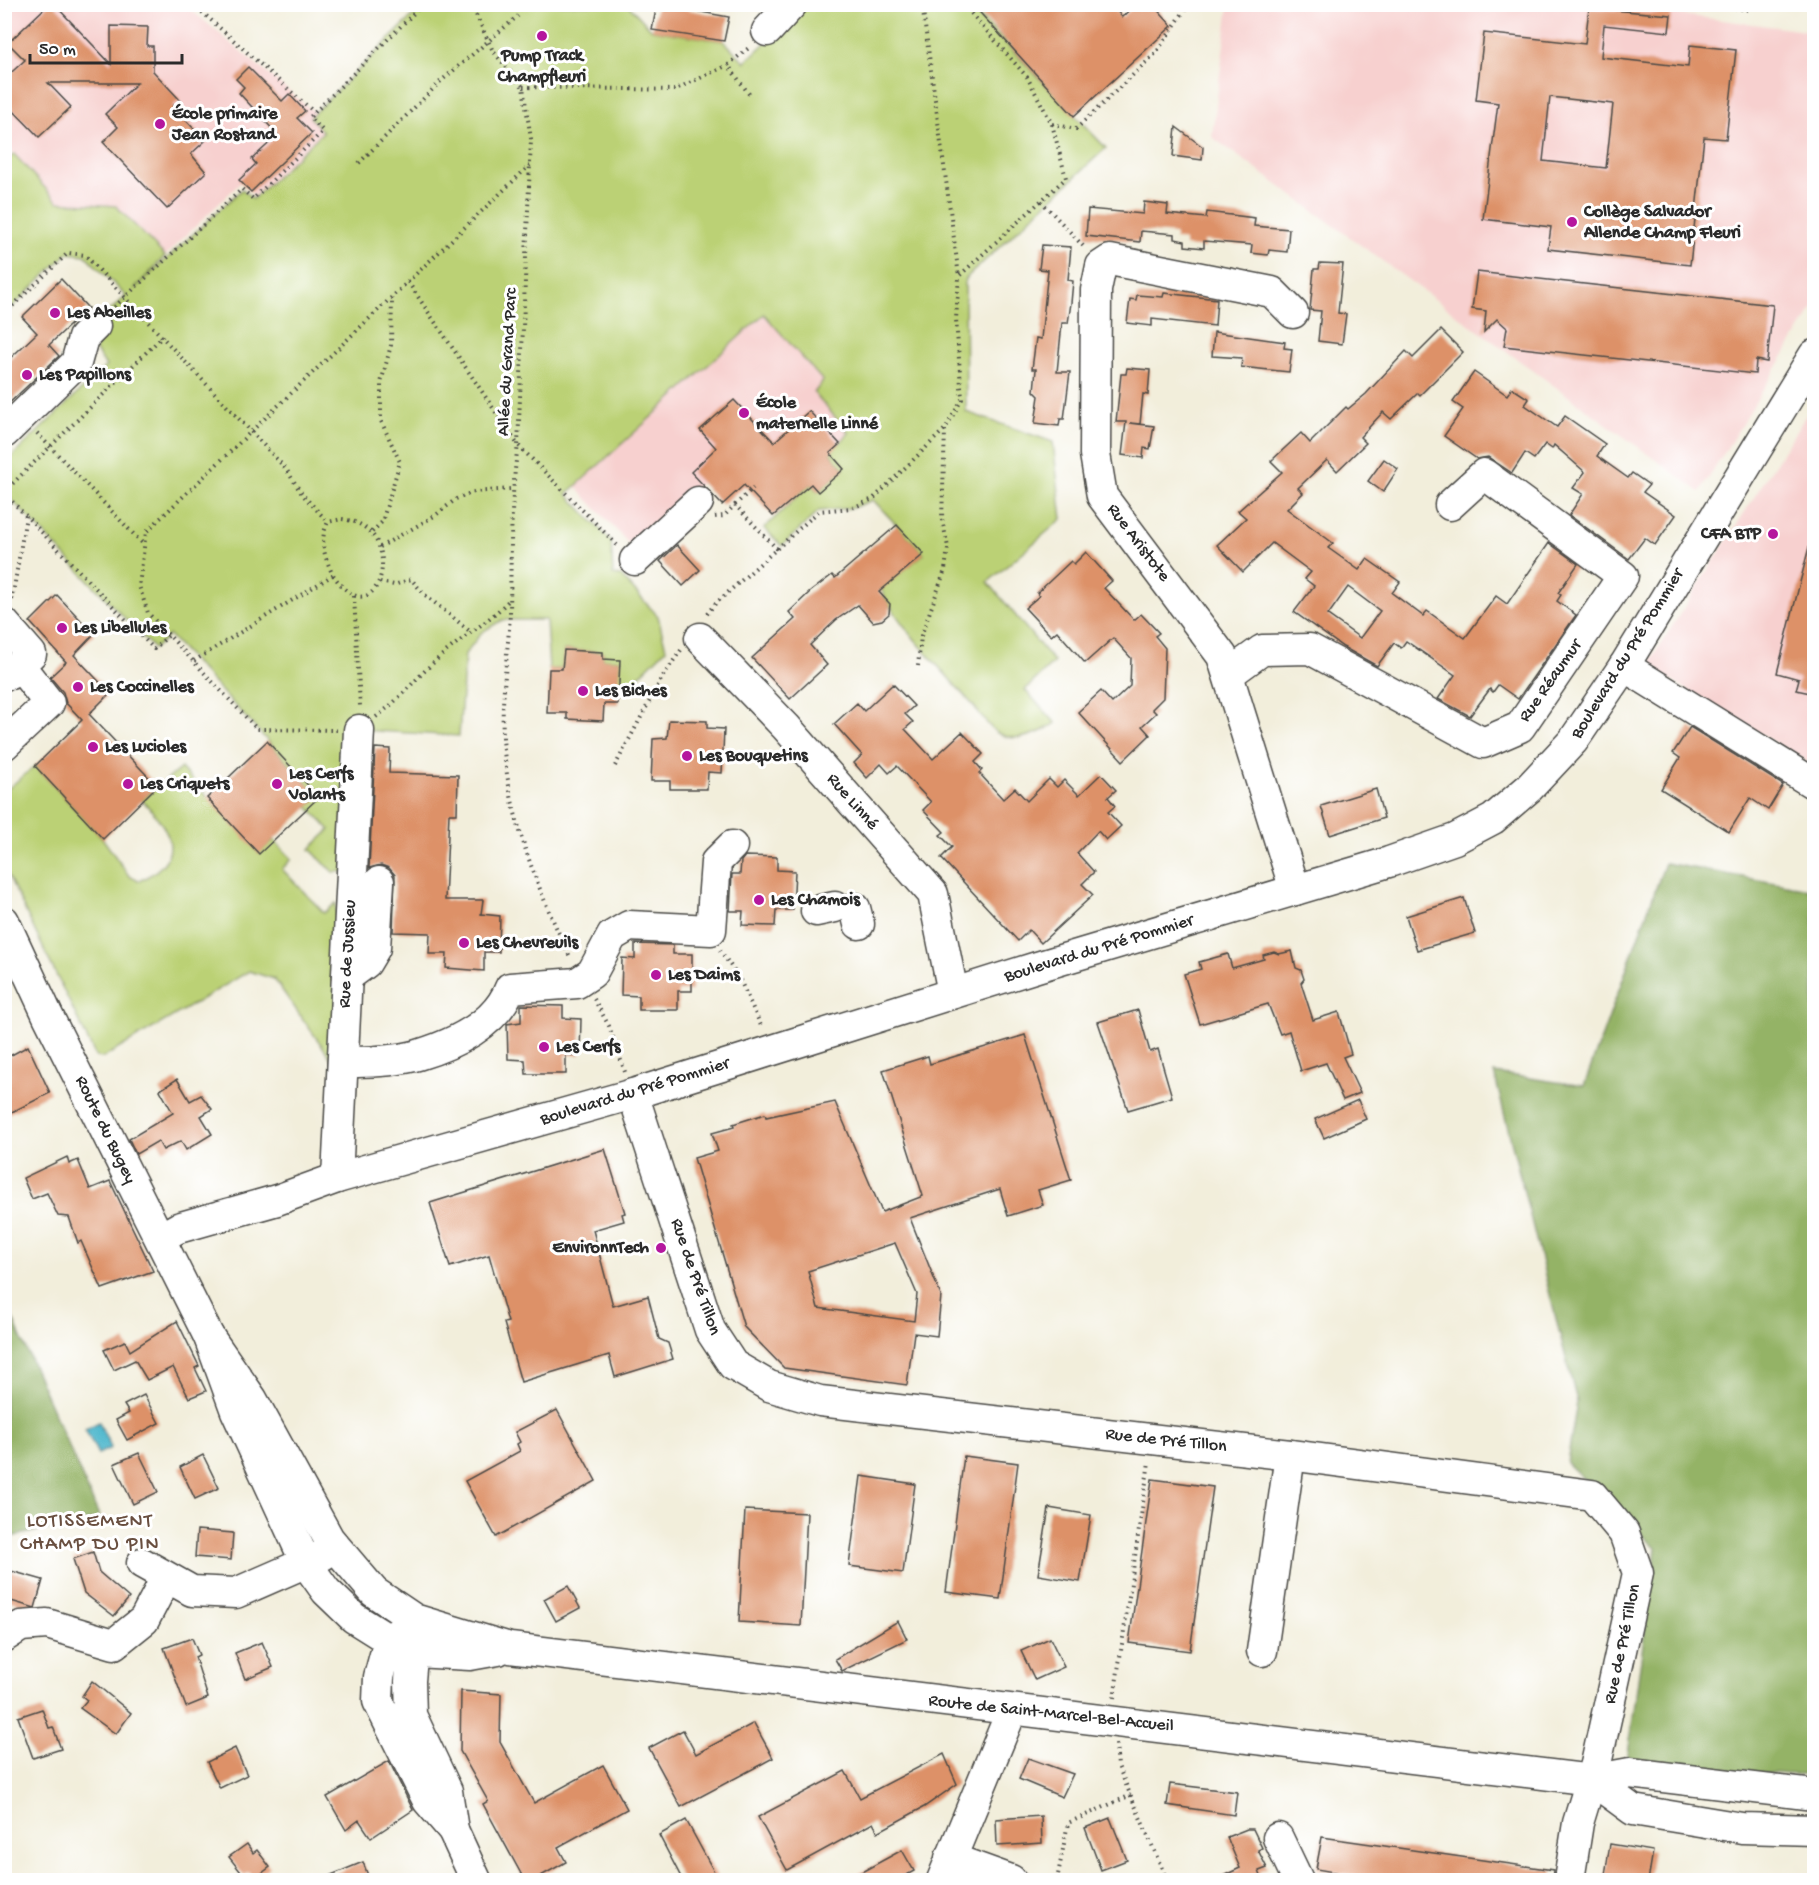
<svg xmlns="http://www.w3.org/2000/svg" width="1819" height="1885" font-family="'Gochi Hand',sans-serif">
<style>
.built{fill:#f7d0cf}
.green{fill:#bbd175;stroke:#737e50;stroke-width:1.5}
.forest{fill:#94b366;stroke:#606f48;stroke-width:1.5}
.water{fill:#4fb8cd;stroke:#3d727c;stroke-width:1.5}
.building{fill:#dd9167;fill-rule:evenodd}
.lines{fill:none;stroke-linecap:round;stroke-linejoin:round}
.minor-casing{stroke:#494845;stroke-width:33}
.path{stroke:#494845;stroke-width:4;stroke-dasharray:1.5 4.5;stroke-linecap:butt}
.minor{stroke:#fff;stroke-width:30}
.poi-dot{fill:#b5179e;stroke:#fff;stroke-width:2}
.labels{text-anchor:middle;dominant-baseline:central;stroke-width:6;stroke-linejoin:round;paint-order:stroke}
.poi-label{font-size:18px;font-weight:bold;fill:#2b2b2b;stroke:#fff;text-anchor:start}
.street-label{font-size:18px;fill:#2b2b2b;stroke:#fff}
.neighbourhood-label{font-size:20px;letter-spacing:1.5px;fill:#694f40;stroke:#fff}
</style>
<rect width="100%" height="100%" fill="#fff"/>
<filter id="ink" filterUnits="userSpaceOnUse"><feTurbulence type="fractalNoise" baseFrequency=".0167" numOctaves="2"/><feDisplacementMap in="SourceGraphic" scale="12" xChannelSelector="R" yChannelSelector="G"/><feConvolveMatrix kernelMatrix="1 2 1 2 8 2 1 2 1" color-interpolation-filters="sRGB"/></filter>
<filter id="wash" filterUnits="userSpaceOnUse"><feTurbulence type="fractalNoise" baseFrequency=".008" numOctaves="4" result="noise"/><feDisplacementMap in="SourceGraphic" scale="24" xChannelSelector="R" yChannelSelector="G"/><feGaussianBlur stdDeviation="1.35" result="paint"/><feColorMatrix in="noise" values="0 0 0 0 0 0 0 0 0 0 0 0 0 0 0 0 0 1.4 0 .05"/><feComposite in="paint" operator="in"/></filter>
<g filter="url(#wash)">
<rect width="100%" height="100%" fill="#f2eedb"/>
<g class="built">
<path d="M5,4L185,5L314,112L310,117L323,131L254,196L241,182L165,256L116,206L58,202L5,144Z"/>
<path d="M1597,4L1814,32V307L1700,492L1212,137L1229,5Z"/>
<path d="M765,314L824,381L814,393L849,433L830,453L844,469L818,492L810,485L773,516L748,483L722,505L701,483L632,547L575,486Z"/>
<path d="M1814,403V766L1647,666Z"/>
</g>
<g class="green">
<path d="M424,5H628L652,30L724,41L745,62L805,5H969L1106,148L965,279L966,412L1053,442L1062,519L988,582L1054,662L1025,690L1056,723C1039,734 1016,745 996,732C987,726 979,712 972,704C945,673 897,625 881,589L924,554L873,500L852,508L819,511L782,546L764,528L811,484L818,492L844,469L830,453L849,433L814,393L823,381L764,314L567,494L611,541L613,575L621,576L658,616L666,649L632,683L619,685L620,660L603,659V652L564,650L562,669H549L546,620H502L482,632L465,654L459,736L359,730L352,871L333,872L310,849L330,830L308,807L319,796L169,635L154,649L5,493V463L106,366L95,349L101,319L126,296L85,255L68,253L5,314V162L14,154L58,202L116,206L165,256L134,289L242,189L253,199L323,132L310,117Z"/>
<path d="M35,766L103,839L129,876L139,881C188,858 171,830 142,800L181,768L259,853L274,840L292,859L282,869L324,913L336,903L343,1075L274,979L249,971L103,1058L96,1057L5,869V791Z"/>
</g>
<g class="forest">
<path d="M1665,863L1814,890V1776L1627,1762L1656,1548L1567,1463L1577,1402L1494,1073L1584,1086Z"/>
<path d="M4,1301H5L100,1518L5,1538Z"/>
</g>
<path class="water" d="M99,1422L111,1448L98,1454L85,1429Z"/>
<g id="blocks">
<g class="building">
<path d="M49,4H54L111,64V26L148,27L147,46H153V71L180,100L173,106L205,141L191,154L206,172L167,209L103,142L118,127L105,114L137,83H48L71,107L39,137L4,101V79L25,60L8,43Z"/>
<path d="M657,4L729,17L724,41L652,30Z"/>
<path d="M972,4H1111L1122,17L1136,4H1152L1172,26L1074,116Z"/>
<path d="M1589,8L1671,15L1669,32L1604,25L1601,57L1688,67L1690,45L1736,50L1726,139L1704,137L1690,265L1548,249L1551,227L1483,219L1498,103L1476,100L1484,33L1585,44ZM1550,97L1613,104L1606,168L1543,161Z"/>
<path d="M248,67L282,101L289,94L305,111L297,118L312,133L251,192L239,180L256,164L252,159L278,135L239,93L244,87L236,79Z"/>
<path d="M1176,127L1203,147L1202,160L1173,156Z"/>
<path d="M1144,202L1168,205L1167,214L1206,218L1207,212L1255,218L1254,226L1289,229L1287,252L1269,250L1268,255L1251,253L1252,245L1204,241V248L1185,246V241L1175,239V234L1141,231L1140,242L1086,236L1088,209L1143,214Z"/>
<path d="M1042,245L1071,247L1068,280L1073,281L1071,303L1068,323H1062L1057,372H1070L1064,419H1060L1059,426L1035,423L1039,396L1034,391L1036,369H1032L1036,338L1041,339L1048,270L1039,269Z"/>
<path d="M1320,263L1343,264L1338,313L1346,314L1342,344L1318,341L1321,311L1310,310L1314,269H1319Z"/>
<path d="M1477,272L1773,305L1767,362L1756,360L1755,374L1504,346L1507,328L1497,319L1484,332L1486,311L1472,309Z"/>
<path d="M61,279L88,308L49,345L59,356L4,408V364L37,333L22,317Z"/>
<path d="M1164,293L1217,299L1215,326L1152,319V326L1127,323L1130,299L1136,300L1137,295L1163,297Z"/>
<path d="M1441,330L1463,352L1420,395L1418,393L1391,419L1383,412L1360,437L1366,443L1337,471L1327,460L1298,488L1303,493L1287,509L1333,543L1328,548L1359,570L1367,559L1400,582L1392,593L1423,616L1427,611L1465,638L1496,596L1507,604L1549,543L1578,564L1558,593L1561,595L1557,601L1576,615L1518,699L1498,685L1493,692L1490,689L1470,716L1438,699L1455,675L1406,641L1401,648L1394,643L1377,666L1343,647L1294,612L1314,586L1305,579L1311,572L1272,543L1243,572L1217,545L1246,518L1238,511L1282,472L1271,461L1301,433L1310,443L1346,407L1348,409L1366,394L1406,351L1413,358ZM1348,587L1380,611L1360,638L1328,615Z"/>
<path d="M1214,332L1285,342L1284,348L1292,349L1289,372L1241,367L1242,358L1212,356Z"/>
<path d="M1127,368L1150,370L1148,395L1143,394L1140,424L1130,423L1154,426L1150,449L1144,448L1143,458L1122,455L1126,422H1116L1121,374H1126Z"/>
<path d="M1474,372L1507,395L1512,388L1529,399L1525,405L1557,427L1565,416L1605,444L1597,456L1628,478L1632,473L1649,485L1643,492L1676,515L1655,545L1645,538L1629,559L1569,515L1583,494L1573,488L1585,472L1554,445L1552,449L1545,444L1534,459L1525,453L1512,473L1488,457L1477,459L1444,436L1463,409L1453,402Z"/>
<path d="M734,400L774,442L809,411L840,444L830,453L844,469L818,492L811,484L773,516L744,485L722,505L691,472L716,448L700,430Z"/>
<path d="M1384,459L1398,469L1383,492L1368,481Z"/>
<path d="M897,525L924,554L879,592L890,604L889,614L882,620L873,622L858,605L836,620L810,645L827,665L790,699L752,658L795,619L789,612L810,592L832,575L835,578Z"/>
<path d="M677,545L700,570L683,586L660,561Z"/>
<path d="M1809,547L1815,548V694L1796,690L1799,679L1777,673Z"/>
<path d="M1086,552L1112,581L1104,588L1134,620L1141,614L1159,633L1155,636L1165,648L1163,698L1152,709L1156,713L1142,726L1150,735L1123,761L1078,712L1101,691L1112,703L1130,686L1131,658L1113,638L1085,663L1057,631L1051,636L1025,608L1039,596L1037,593L1071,561L1074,564Z"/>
<path d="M57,595L94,634L74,655L110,693L89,714L157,786L103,839L35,766L82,720L66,703L63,692L50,677L66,662L30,622Z"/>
<path d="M564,650L603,652V659L620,660L618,704H604L603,721L567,719V713H547L549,669H562Z"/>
<path d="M893,684L914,706L905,714L913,722L905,729L933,759L962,732L983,754L975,762L982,770L979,773L1003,799L1015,788L1027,801L1049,779L1057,787L1064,780L1079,795L1101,774L1116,790L1108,797L1115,806L1108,812L1121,826L1106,840L1098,831L1077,853L1094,872L1082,884L1093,895L1041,943L1029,930L1018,941L941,858L952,847L940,835L944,832L923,810L931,802L897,766L889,773L881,764L867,778L854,763L862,755L834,724L857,703L864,711Z"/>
<path d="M669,720L707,721V728L724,729L722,773L708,772L707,789H670V781H651L653,739L667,738Z"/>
<path d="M1690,727L1783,785L1768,810L1750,798L1729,832L1661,789L1680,758L1673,753Z"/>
<path d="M267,741L319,797L259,854L207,798Z"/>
<path d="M375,748L390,749L389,773L458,775L457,814H449L445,900H483L481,914L500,916L499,952H484V971L446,968L447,954H429L430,933L393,932L395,875L389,868L381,865L369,868Z"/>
<path d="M1376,789L1384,818L1330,835L1321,806Z"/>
<path d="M745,856L777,857V870L795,871L793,910H776L775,926L742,925L743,911H730L732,874H740L741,861Z"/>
<path d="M1464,898L1475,933L1417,950L1406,916Z"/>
<path d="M635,944L673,945V954H692V991H678V1010H639V996L621,995L622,958L635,959Z"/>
<path d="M1292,951L1296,968L1301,970L1304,979L1301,983L1313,1020L1339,1012L1351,1054L1343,1057L1360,1093L1343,1100L1326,1063L1301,1071L1289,1031L1280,1034L1268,1004L1200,1024L1184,974L1201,969L1199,962L1228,954L1232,968L1264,959L1263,955L1274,952L1279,954Z"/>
<path d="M521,1005L563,1006V1018L581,1019L580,1055H566V1074H526L525,1060L508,1059L507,1024L521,1022Z"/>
<path d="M1138,1010L1150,1052L1158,1049L1172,1097L1128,1110L1098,1022Z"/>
<path d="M1025,1035L1071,1180L1038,1190L1043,1205L1008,1216L1000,1189L910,1218L941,1296L937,1336L914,1333L907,1385L784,1368L744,1327L694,1158L718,1151L712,1133L734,1127L733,1124L765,1114L766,1117L835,1102L882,1212L923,1196L883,1070L928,1056L930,1064ZM895,1243L917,1294L914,1321L818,1308L808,1271Z"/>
<path d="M28,1046L50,1093L4,1116V1059Z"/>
<path d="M177,1079L190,1101L201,1095L212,1109L201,1116L212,1134L186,1150L181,1141L163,1150L158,1141L136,1154L129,1139L173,1113L160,1090Z"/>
<path d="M1358,1100L1366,1119L1324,1138L1315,1119Z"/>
<path d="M605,1149L625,1213L622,1214L624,1221L593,1230L613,1306L648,1296L659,1339L668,1343L673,1359L615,1377L609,1355L521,1382L504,1323L508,1322L489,1255L450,1267L430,1203Z"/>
<path d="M67,1157L69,1164L78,1160L90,1189L110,1181L153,1271L102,1289L81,1241L78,1243L69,1217L58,1216L47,1193L32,1199L23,1178Z"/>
<path d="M177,1321L199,1366L195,1368L206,1391L189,1398L173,1367L147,1380L135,1360L114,1370L104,1350L125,1341L130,1351Z"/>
<path d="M144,1395L159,1423L127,1440L116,1420L129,1413L124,1405Z"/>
<path d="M557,1410L596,1481L496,1537L465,1481L520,1451L517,1444L520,1442L515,1432Z"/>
<path d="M139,1453L158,1492L133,1504L114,1464Z"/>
<path d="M203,1455L219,1488L195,1499L180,1467Z"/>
<path d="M964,1456L1018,1463L1000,1599L946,1592Z"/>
<path d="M861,1476L915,1484L903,1573L849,1566Z"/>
<path d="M1152,1479L1213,1487L1190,1651L1129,1643Z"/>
<path d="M1049,1508L1091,1515L1080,1582L1038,1575Z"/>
<path d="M745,1510L807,1513L801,1626L739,1622Z"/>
<path d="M197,1530L233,1533L231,1560L195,1557Z"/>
<path d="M93,1552L99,1572L129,1598L114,1616L84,1593L73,1559Z"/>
<path d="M4,1569L43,1580L35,1608L4,1599Z"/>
<path d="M568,1586L580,1608L556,1621L544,1599Z"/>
<path d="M898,1621L907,1639L842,1671L835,1659Z"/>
<path d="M192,1638L199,1655L195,1657L208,1698L186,1707L164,1648Z"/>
<path d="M1050,1638L1064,1667L1035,1680L1021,1651Z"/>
<path d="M262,1642L273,1667L245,1679L235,1653Z"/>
<path d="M92,1681L131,1713L116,1734L80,1708L87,1700L82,1696Z"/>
<path d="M461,1691L501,1694L500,1742L534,1803L603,1765L627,1809L558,1847L566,1862L532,1881H525L483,1804L488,1801L460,1751Z"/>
<path d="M42,1709L49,1728L53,1727L61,1749L33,1758L18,1717Z"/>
<path d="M754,1723L773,1758L681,1807L649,1748L683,1730L696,1754Z"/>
<path d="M235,1748L247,1775L220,1788L207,1762Z"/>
<path d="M944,1754L957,1784L924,1807L878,1832L873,1823L787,1870L758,1817L845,1771L860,1798Z"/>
<path d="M1028,1758L1073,1774L1062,1797L1019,1779Z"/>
<path d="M389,1761L413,1810L371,1838L359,1820L346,1830L327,1797Z"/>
<path d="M1170,1784L1237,1792L1234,1815L1167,1805Z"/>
<path d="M1041,1816L1042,1843L997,1846L996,1819Z"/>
<path d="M1110,1818L1127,1860L1101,1870L1085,1828Z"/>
<path d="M686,1820L719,1881H683L659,1835Z"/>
<path d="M1247,1829H1253L1262,1848L1258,1850L1267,1868L1259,1871L1263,1881H1212L1240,1868L1227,1837Z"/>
<path d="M1322,1837L1553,1870L1552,1881H1386L1316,1869Z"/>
<path d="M247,1844L253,1853L257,1850L270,1867L254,1879L249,1872L244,1876L229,1857Z"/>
<path d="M1610,1844L1653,1851L1648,1881H1604Z"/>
<path d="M902,1850L914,1871L896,1881H845Z"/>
<path d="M363,1862L370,1881H319V1880Z"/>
</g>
</g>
</g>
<g filter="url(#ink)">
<use href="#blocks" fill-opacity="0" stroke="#494845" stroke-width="1.5"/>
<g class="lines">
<g class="minor-casing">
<g id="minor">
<path d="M767,31L792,4"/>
<path d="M1293,313L1272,292L1110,260L1101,266L1096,290L1095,454L1102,496L1222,656L1295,890"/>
<path d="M4,433L76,363L83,338L95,326"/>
<path d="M635,560L698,502"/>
<path d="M4,623L31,654L10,674"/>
<path d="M700,638L786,727L933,894L953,993"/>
<path d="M1624,666L1814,784"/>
<path d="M1229,674L1262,650L1310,649L1483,743L1520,727L1623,576L1484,474L1450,505"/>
<path d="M4,745L49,703L19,665"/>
<path d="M855,908L859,924"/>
<path d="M816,911L835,907"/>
<path d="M4,921L48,1016L209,1337L236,1411L306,1563L326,1591L354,1618L389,1640L415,1652L470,1655L498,1650"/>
<path d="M347,977L366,963L375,948L379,882"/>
<path d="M343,1063C367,1061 395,1062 418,1055C454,1044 496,1025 510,988L577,983L592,973L612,936L629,926L711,930L716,862L732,846"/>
<path d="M633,1094L710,1330L733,1365L769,1386L820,1401L1290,1455L1592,1495L1624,1533L1638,1573L1596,1764L1578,1823L1569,1880"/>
<path d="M337,1178L359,730"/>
<path d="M160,1238L178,1228L277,1200L337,1178L633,1094L1037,967L1389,862L1455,839L1493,819L1529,788L1573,741L1624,666L1814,355"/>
<path d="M209,1337L252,1399L329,1539L374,1592L414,1619L510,1648L1592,1780L1630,1773L1814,1795"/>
<path d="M142,1563L192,1591L236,1593L323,1555"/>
<path d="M403,1629L389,1640L379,1677L378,1701L428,1801L453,1830L476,1880"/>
<path d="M414,1632L410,1681L411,1715L447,1791L453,1830"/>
<path d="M4,1637L21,1626L47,1624L114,1644L144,1620L166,1578"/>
<path d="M1262,1651L1290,1455"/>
<path d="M1592,1780L1633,1810L1742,1828L1814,1830"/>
<path d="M1278,1838L1298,1880"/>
<path d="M950,1858L1011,1880"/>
<path d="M942,1880L1012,1710"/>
</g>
</g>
<g class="path">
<path d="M193,4L314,112"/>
<path d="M471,4L493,51L523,87L531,139L518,445C510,501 511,557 510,613C508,654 501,696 503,737C507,813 538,891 571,959"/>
<path d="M922,4L959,276"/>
<path d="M1705,4L1749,10"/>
<path d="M523,87L674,90L728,65"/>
<path d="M749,94L728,65L751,46"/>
<path d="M1052,124L1076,129L1156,53L1189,4"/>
<path d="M359,163L441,81L518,16"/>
<path d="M1041,201L1085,248"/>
<path d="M408,282L518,445L617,545"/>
<path d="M110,311L242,189L253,199L323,131L310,117L423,4"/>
<path d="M4,314L68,253L85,255L286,469L302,494L328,522"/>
<path d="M37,433L144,545"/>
<path d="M4,492L163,336"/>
<path d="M4,493L154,649L169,635"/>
<path d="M735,505L753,488"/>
<path d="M715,517L724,516L735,505L778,550"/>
<path d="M342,519C405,527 383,618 349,592C342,587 335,579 331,571C324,554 319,540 328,522Z"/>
<path d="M372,532L382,522L400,462L381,421V383L391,345L392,298"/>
<path d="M380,547L436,515L456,499L474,492L511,489"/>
<path d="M380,582L394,585L411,579L424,594L472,633"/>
<path d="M354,596L360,706"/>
<path d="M12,600L26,516"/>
<path d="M707,614L714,605L819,511L852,508L873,499L945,429L962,399L956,319L959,276L1066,178L1052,124L1027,77L963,4"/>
<path d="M194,661L333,575"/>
<path d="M918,666L921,636L945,570L948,547L942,519L945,430"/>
<path d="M376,717C401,699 418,675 441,656C464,636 489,622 510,599"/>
<path d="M337,730L257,729L148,613L139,586L146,532L530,165"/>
<path d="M615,766L663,676L681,650"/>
<path d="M720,950L740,980L762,1028"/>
<path d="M594,999L609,1026L625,1072"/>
<path d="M1114,1698L1149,1462"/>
<path d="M1116,1744L1118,1766L1167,1880"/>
<path d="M1057,1880L1068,1823L1131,1795"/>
</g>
<use href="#minor" class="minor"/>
</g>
</g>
<g class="poi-dot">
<circle cx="542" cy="36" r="6"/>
<circle cx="160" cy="124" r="6"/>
<circle cx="1572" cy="222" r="6"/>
<circle cx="55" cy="313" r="6"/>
<circle cx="27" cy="375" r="6"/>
<circle cx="744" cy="413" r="6"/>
<circle cx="1773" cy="534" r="6"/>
<circle cx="62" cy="628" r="6"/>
<circle cx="78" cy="687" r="6"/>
<circle cx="583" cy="691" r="6"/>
<circle cx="93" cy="747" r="6"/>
<circle cx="687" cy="756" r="6"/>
<circle cx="128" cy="784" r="6"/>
<circle cx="277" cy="784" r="6"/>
<circle cx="759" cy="900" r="6"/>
<circle cx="464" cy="943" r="6"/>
<circle cx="656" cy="975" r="6"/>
<circle cx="544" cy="1047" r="6"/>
<circle cx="661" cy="1248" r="6"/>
</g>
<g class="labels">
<g class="poi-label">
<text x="542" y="56" text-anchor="middle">Pump Track<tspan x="542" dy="21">Champfleuri</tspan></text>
<text x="172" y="114">École primaire<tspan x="172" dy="21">Jean Rostand</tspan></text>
<text x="1584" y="212">Collège Salvador<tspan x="1584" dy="21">Allende Champ Fleuri</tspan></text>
<text x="67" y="313">Les Abeilles</text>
<text x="39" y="375">Les Papillons</text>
<text x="756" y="403">École<tspan x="756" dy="21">maternelle Linné</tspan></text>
<text x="1761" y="534" text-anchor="end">CFA BTP</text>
<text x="74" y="628">Les Libellules</text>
<text x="90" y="687">Les Coccinelles</text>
<text x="595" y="691">Les Biches</text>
<text x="105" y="747">Les Lucioles</text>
<text x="699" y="756">Les Bouquetins</text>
<text x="289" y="774">Les Cerfs<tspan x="289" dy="21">Volants</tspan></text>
<text x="140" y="784">Les Criquets</text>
<text x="771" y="900">Les Chamois</text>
<text x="476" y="943">Les Chevreuils</text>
<text x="668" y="975">Les Daims</text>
<text x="556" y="1047">Les Cerfs</text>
<text x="649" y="1248" text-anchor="end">EnvironnTech</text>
</g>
<g class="street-label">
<text transform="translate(508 362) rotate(-87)">Allée du Grand Parc</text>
<text transform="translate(1138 543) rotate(53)">Rue Aristote</text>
<text transform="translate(1628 654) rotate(-58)">Boulevard du Pré Pommier</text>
<text transform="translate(1551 681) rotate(-55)">Rue Réaumur</text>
<text transform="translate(852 802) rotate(49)">Rue Linné</text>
<text transform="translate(1099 949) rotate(-17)">Boulevard du Pré Pommier</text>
<text transform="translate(348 954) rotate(-87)">Rue de Jussieu</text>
<text transform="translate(635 1092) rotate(-17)">Boulevard du Pré Pommier</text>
<text transform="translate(105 1130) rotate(64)">Route du Bugey</text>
<text transform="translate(695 1277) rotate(71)">Rue de Pré Tillon</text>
<text transform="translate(1166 1441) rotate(6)">Rue de Pré Tillon</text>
<text transform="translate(1623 1644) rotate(-78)">Rue de Pré Tillon</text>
<text transform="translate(1051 1714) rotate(6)">Route de Saint-Marcel-Bel-Accueil</text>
</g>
<g class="neighbourhood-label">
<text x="90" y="1522">LOTISSEMENT<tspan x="90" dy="23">CHAMP DU PIN</tspan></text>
</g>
</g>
<rect width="1819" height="1885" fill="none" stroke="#fff" stroke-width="24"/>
<path d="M30 54v9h152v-9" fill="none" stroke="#2b2b2b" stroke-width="3"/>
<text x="39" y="54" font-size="18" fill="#2b2b2b" stroke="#ffffff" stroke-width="4.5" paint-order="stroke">50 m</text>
</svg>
